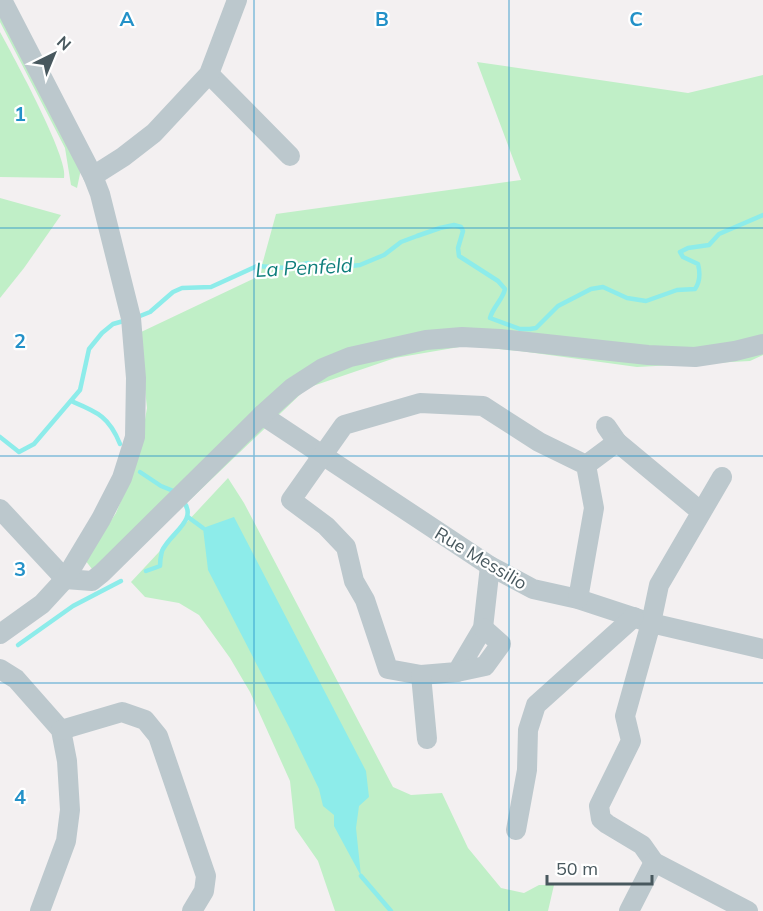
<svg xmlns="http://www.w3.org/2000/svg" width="763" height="911" font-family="Mulish,sans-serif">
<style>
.green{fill:#c0efc7}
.water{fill:#8decea}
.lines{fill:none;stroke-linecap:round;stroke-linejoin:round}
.stream{stroke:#8decea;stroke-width:4.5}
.minor{stroke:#bcc8cd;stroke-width:20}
.grid{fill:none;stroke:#2391c8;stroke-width:1.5;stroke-opacity:0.55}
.labels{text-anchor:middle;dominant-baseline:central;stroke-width:4.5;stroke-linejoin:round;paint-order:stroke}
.street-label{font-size:18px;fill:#48585e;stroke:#fff}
.water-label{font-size:20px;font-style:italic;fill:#0e7e7b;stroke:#fff}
.grid-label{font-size:20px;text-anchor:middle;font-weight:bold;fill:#2391c8;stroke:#fff;stroke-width:4.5;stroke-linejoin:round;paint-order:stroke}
</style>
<rect width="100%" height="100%" fill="#f3f0f1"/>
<g class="green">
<path d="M0,9L81,169L77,188L71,185L65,148L0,22Z"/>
<path d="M0,32C12,54 70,160 64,178L0,177Z"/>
<path d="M477,62L688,93L763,75V355L750,361L637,367L520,351L465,346L395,358L307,388L103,583L85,560L116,513L138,459L147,408L139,333L259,276L276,214L521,180Z"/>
<path d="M0,198L61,215L24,268L0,298Z"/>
<path d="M228,478L244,503L393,787L411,795L442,793L468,848L501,888L524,893L539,885H554L548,911H335L318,861L295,828L290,781L250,692L230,658L199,615L179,603L145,597L131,582Z"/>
</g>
<path class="water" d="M234,517L366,771L369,797L359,806L356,828L361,876L334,826V815L323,806L319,789L289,727L208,570L203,528Z"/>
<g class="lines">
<g class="stream">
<path d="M135,318L150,312L173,292L182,288L211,287L257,266L286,268L308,263L332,268L360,265L384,255L401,242L417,236L440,228L454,225L461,227L463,231L458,248L459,256L498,281L505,289C503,299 493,307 490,318L520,329H530L536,328L558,306L591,289L603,287L627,298L646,301L677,290L695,289C700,282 700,272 698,264L683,257L680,252L688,248L709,245L719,234L763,215"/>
<path d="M71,401C97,412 109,416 120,444"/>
<path d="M0,437L19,452L34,444L80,390L89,349L102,333L113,324L127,320"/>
<path d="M140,472L161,486L176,492"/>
<path d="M188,517L203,528"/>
<path d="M146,571L160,566C160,561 161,555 162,551C170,533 199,520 183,501"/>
<path d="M18,645L73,606L121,581"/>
<path d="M361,876L391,911"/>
</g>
<g class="minor">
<path d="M209,74L290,156"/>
<path d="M93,176L123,157L154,133L209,74L237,0"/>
<path d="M262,415L490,566L533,589L578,599L651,623L763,649"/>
<path d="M606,426L617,442"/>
<path d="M586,465L617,442L694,506"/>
<path d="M722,477L659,585L651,623L625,716L631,741L599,806L601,819L607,824L642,845L654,862L748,911"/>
<path d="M0,509L65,579"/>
<path d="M490,566L483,628L457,672L421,675L388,669L365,600L354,581L346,547L326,526L291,500L344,425L420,403L483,406L539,442L586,465L594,508L578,599"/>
<path d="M65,579L92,581L102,573L262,415L292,388L323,368L350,357L426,340L462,337L500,339L648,355L695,357L735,351L763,344"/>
<path d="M0,634L42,604L65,579L101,519L122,478L135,437L136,378L131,318L100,194L93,176L2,0"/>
<path d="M0,669L16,679L61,730L67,761L70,810L66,841L40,911"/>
<path d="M457,672L485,666L501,644L483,628"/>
<path d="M421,675L427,739"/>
<path d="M61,730L122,712L145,720L158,736L206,876L204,891L192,911"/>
<path d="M516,830L527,770L528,730L536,705L634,617"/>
<path d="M629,911L654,862"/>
</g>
</g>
<path class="grid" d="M254,0V911M509,0V911M0,228H763M0,456H763M0,683H763"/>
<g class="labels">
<g class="street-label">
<text transform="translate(481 558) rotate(31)">Rue Messilio</text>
</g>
<g class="water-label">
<text transform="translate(304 267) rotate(-3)">La Penfeld</text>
</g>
</g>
<g class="grid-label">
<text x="127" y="26">A</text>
<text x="382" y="26">B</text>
<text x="636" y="26">C</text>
<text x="20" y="121">1</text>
<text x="20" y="348">2</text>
<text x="20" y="576">3</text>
<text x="20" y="804">4</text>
</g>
<g transform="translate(54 54) rotate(43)" stroke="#ffffff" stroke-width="4.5" paint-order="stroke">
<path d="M0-4.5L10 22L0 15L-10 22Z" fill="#48585e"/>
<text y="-9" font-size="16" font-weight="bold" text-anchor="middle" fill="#48585e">N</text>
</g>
<path d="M547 875v9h105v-9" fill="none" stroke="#48585e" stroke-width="3"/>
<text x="556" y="875" font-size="18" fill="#48585e" stroke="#ffffff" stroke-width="4.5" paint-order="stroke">50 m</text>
</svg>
